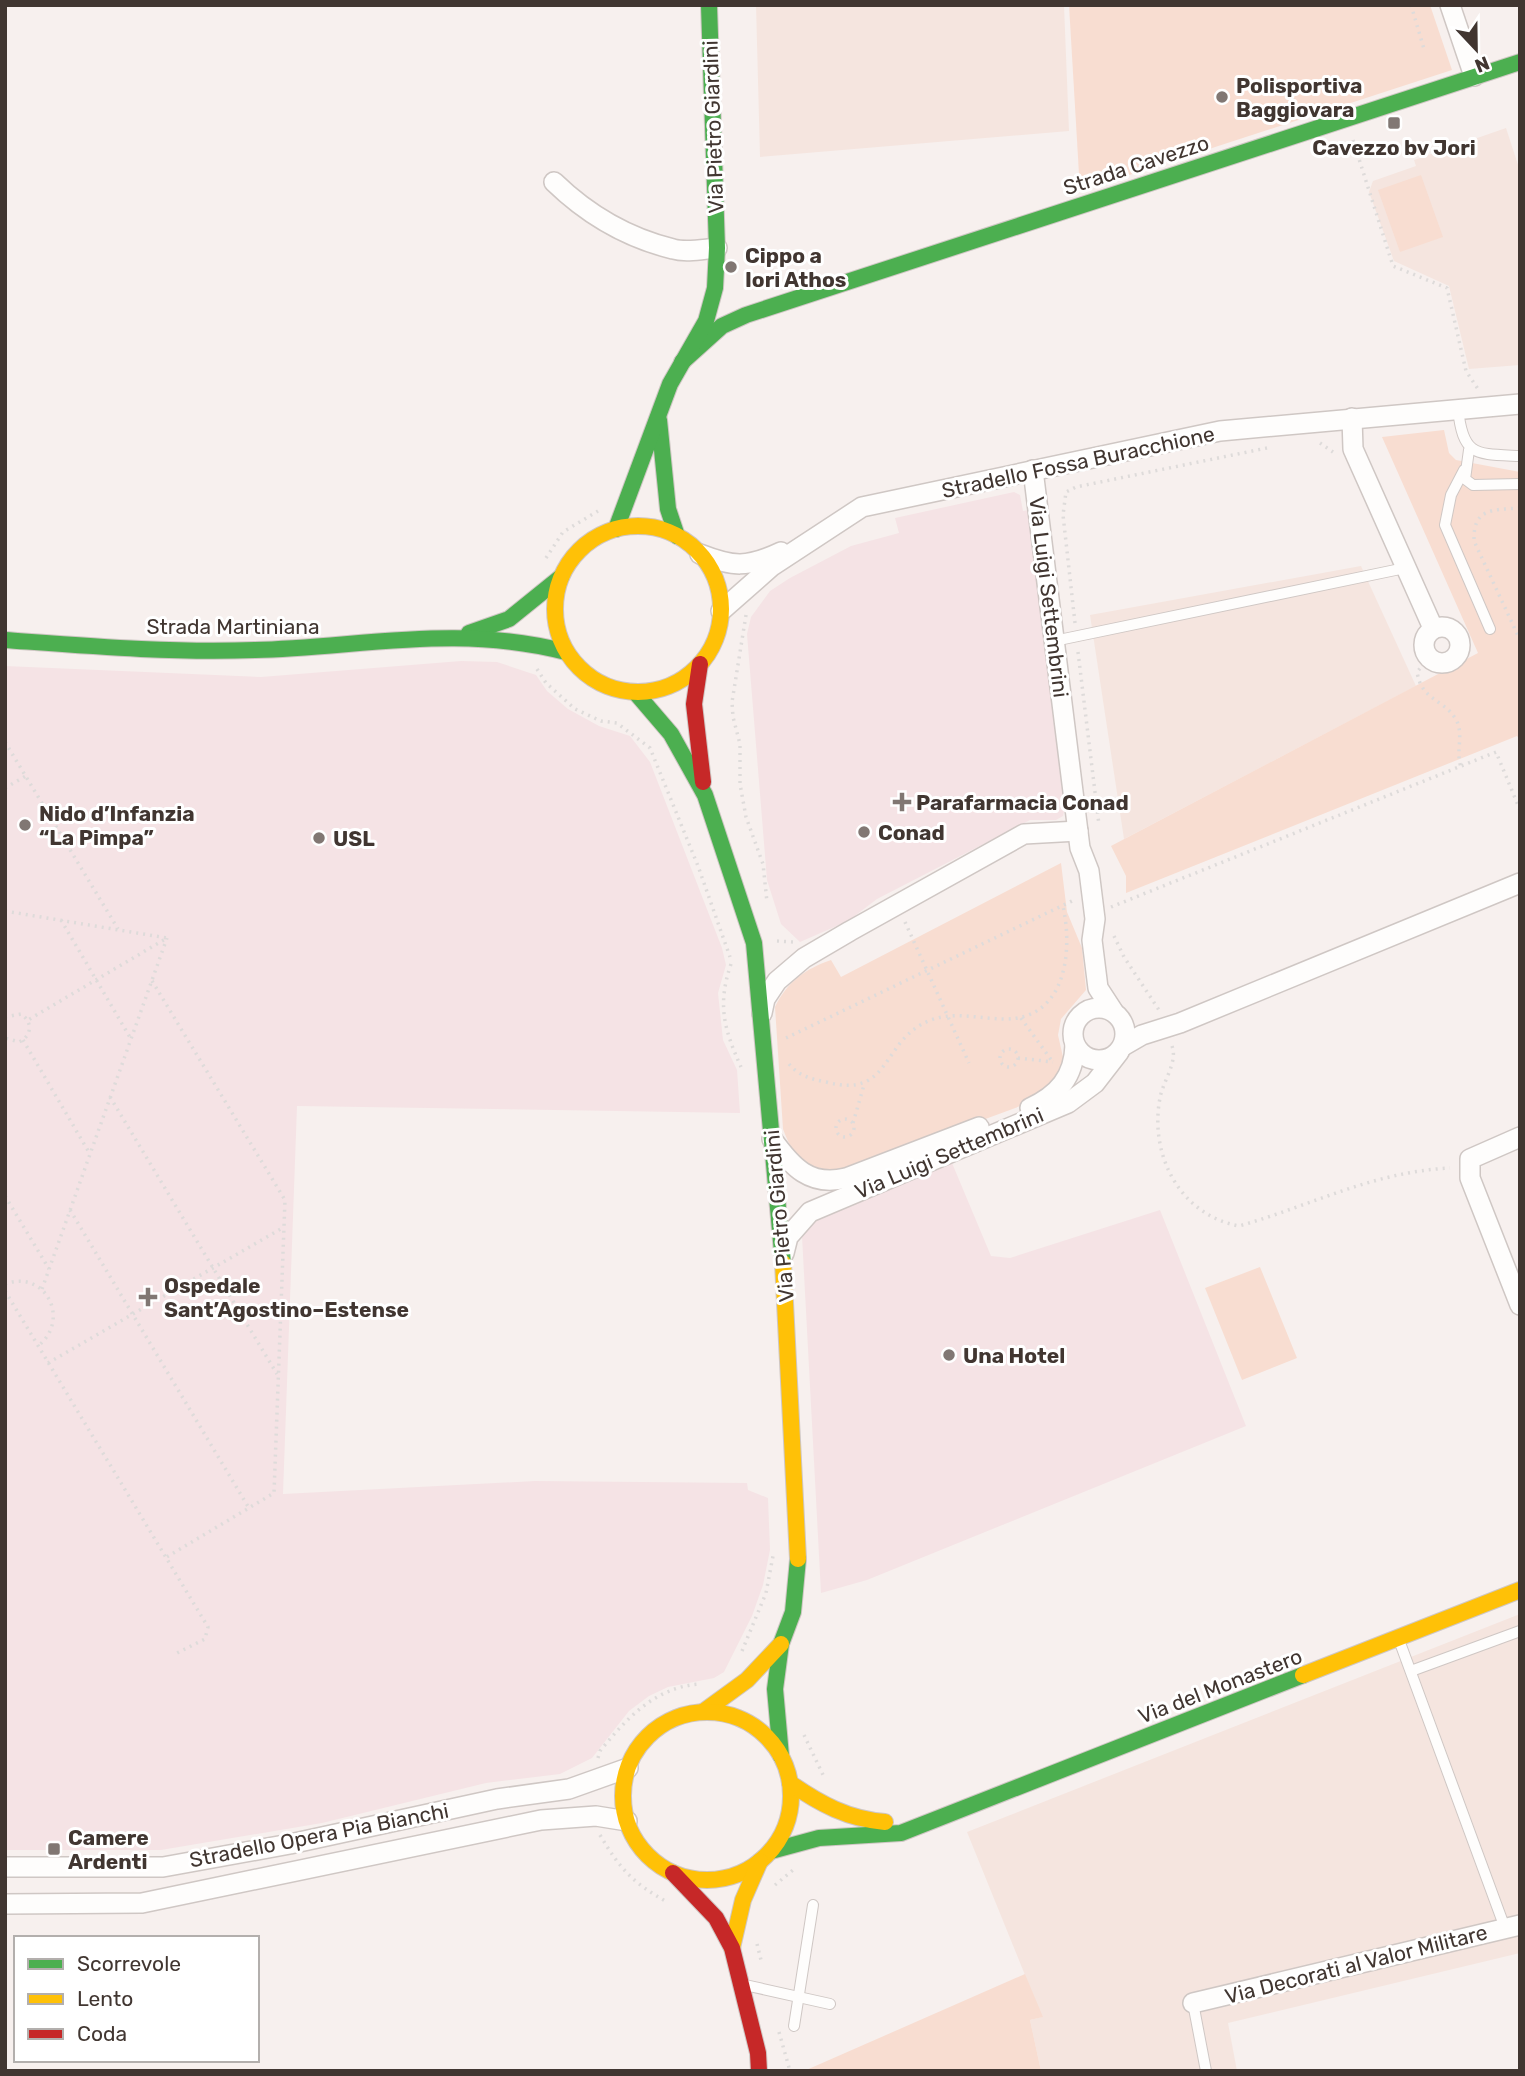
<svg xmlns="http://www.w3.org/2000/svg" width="1525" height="2076" font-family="Rubik,sans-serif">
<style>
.commercial{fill:#f5e3e5}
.built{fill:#f5e5df}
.green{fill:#f8ddd1}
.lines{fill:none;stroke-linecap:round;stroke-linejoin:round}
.lane-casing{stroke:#cfc7c4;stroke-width:12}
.street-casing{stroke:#cfc7c4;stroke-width:22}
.fast-casing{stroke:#cfc7c4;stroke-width:18}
.slow-casing{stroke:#cfc7c4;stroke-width:18}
.jam-casing{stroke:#cfc7c4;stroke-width:18}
.path{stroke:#dedbda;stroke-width:3.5;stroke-dasharray:2 5;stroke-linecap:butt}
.lane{stroke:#fefdfc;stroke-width:10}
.street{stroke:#fefdfc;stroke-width:19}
.fast{stroke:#4caf50;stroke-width:16}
.slow{stroke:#ffc107;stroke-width:16}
.jam{stroke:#c62828;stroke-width:16}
.poi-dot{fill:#817773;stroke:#fff;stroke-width:2.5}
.labels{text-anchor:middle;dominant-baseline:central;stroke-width:6;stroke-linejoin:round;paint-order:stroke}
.poi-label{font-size:21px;font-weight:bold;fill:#413631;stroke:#fff;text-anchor:start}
.street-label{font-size:21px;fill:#413631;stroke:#fff}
</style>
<rect width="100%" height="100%" fill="#f7f0ee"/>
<g class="commercial">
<path d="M1014,492L1020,495L1023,511L1029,510L1065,807L1063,816L1056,820H1030L877,899L848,921L800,942L781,924L767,880L747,634L751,617L770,591L790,578L851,546L899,533L895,518Z"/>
<path d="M461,661L497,662L536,675L547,691L568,709L599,726L630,736L650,762L722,948L726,965L718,993L723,1040L737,1070L740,1113L297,1106L283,1494L535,1481L747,1483L748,1490L768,1498L770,1550L763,1585L752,1616L724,1672L714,1678L668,1687L649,1696L629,1711L592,1758L560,1774L486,1783L322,1823L161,1850H5V666L261,677Z"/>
<path d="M952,1163L991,1256L1010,1258L1160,1210L1246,1426L867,1580L821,1593L802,1236L807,1225L831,1210Z"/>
</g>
<g class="built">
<path d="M756,5H1064L1069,131L760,157Z"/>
<path d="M1506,128L1520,171V365L1469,369L1449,286L1394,261L1369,192L1373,181L1416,166L1414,160Z"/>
<path d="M1361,566L1416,686L1124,839L1090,615Z"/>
<path d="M1520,1614V1953L1228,2023L1237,2071H1041L1030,2020L1042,2017L967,1832Z"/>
</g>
<g class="green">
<path d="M1069,5H1430L1452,70L1080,191Z"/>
<path d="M1421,175L1443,237L1400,252L1378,190Z"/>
<path d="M1444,430L1449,453L1456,460L1520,472V740L1517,736L1126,893V876L1111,846L1478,653L1382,437Z"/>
<path d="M1061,863L1067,912L1082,948L1086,990L1061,1019L1058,1035L1065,1066L1063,1072L1034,1101L841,1172C808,1175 794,1159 783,1129L775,1007C787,982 805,969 831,960L841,977Z"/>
<path d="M1260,1267L1297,1358L1242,1380L1205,1288Z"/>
<path d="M1025,1974L1043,2017L1030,2020L1041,2071H804Z"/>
</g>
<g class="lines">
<g class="lane-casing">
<g id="lane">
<path d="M1458,409C1463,457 1476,454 1520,456"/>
<path d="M1469,450L1465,479L1473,485L1520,484"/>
<path d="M1464,470L1451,495L1445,525L1490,629"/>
<path d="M1054,641L1405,568"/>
<path d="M1399,1640L1505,1928"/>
<path d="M1411,1671L1520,1631"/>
<path d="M745,1985L830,2004"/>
<path d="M1193,2003L1206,2071"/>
<path d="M794,2026L813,1905"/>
</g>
</g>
<g class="street-casing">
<g id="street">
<path d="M1450,5L1474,76"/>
<path d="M554,182C587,214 628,238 673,249C686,253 704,249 717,248"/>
<path d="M1352,418L1353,449L1433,628"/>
<path d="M1033,470L1080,848L1089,871L1095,919L1092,940L1098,988L1113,1011"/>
<path d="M700,554C733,567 747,568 781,552"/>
<path d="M721,611L772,566L862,507L1220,431L1520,404"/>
<circle cx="1442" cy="645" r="18"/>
<circle cx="1099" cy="1034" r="26"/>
<path d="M762,1013L765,999L777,981L804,958L850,931L1024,834L1078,831"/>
<path d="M1123,1046L1142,1035L1180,1023L1520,883"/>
<path d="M1030,1108C1058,1095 1074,1077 1075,1045"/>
<path d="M1520,1137L1470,1159V1178L1520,1305"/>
<path d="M772,1139C792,1167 810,1187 846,1178L979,1127"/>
<path d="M784,1253L788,1237L810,1212L1068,1103L1095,1083L1119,1052"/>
<path d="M5,1867H163L290,1844L497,1799L569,1789L628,1768"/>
<path d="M5,1904L142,1903L541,1820L596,1816L627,1821"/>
<path d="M1193,2003L1520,1925"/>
</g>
</g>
<g class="fast-casing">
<g id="fast">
<path d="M682,362L722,326L746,315L1520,62"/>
<path d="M659,420L668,509L677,536"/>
<path d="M616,529L670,384L706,321L715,288L717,248L709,5"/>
<path d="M469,633L509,619L561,577"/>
<path d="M5,640C88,646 171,653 255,650C362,647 459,624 566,652"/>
<path d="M635,692L671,734L705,795L754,943L783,1263"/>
<path d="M781,1756L775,1689L781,1644L793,1612L798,1559"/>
<path d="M771,1851L819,1838L901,1833L1303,1675"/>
</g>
</g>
<g class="slow-casing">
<g id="slow">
<circle cx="638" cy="609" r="83"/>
<path d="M783,1263L798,1559"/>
<path d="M1303,1675L1520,1590"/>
<path d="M703,1712L747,1680L781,1644"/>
<circle cx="707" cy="1796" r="84"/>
<path d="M790,1783C820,1804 848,1819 885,1822"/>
<path d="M732,1948L743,1900L760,1861"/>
</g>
</g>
<g class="jam-casing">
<g id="jam">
<path d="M700,664L694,704L703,782"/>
<path d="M673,1873L716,1918L732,1948L758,2053L759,2071"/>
</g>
</g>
<g class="path">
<path d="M1411,5L1424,49"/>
<path d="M1353,140L1393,266L1447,288L1466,371L1478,389"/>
<path d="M1320,443L1333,452"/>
<path d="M1520,508C1492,510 1473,508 1474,541L1520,640"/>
<path d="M546,558L563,532L598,511"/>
<path d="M746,615L732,702L733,717L740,744V784L746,817L763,864L767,902"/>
<path d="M1075,623L1063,515L1066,492L1076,487L1267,448"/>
<path d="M1078,652L1099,825"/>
<path d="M1429,658L1417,672C1422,701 1442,698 1455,718C1465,733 1455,751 1461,767"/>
<path d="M537,669L546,683L575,709L601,721L617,723L650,748L698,866L730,957"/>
<path d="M5,742L118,929"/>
<path d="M5,788L26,776"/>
<path d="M1111,907L1496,752L1520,810"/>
<path d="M5,911L167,938L28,1020"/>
<path d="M61,920L131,1039"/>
<path d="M905,922L969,1063"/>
<path d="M1114,936L1124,957L1159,1010"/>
<path d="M777,941L793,942"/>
<path d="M731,964C717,1005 724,1029 741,1067"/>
<path d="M152,981L285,1200L274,1493L165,1558"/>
<path d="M5,1017L21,1014C33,1022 32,1036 19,1042L5,1038"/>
<path d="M1021,1018L1052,1061"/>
<path d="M786,1038L1072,901"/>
<path d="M23,1040L90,1154"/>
<path d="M1172,1046C1178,1062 1163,1081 1160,1098C1149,1155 1180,1215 1239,1226C1313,1205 1372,1172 1450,1168"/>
<circle cx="1009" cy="1058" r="9"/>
<path d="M1018,1058L1053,1062"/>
<path d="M789,1064C799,1076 811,1079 826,1082C893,1100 880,1039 931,1020C954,1011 980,1019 1005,1019C1066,1019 1073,952 1063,906"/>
<path d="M110,1097L277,1374"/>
<circle cx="845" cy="1128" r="9"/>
<path d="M853,1123L864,1085"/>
<path d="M5,1196L49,1269"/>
<path d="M70,1210L249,1508"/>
<path d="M5,1284C46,1269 71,1320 38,1346"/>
<path d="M42,1289L167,938"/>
<path d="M5,1291L208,1627L205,1639L177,1653"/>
<path d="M48,1363L284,1227"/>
<path d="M742,1651L766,1593L773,1556"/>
<path d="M804,1735L825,1779"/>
<path d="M598,1758L600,1751C627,1718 655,1687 700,1684"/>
<path d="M600,1835C620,1869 633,1883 667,1902"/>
<path d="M775,1885L793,1870"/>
<path d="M757,1944L761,1960"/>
<path d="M779,2032L790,2071"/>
</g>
<use href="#lane" class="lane"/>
<use href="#street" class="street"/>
<use href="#fast" class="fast"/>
<use href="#slow" class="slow"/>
<use href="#jam" class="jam"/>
</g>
<g class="poi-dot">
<circle cx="1222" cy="97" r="7"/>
<rect x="1387" y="116" width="14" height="14" rx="3.5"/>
<circle cx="731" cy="267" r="7"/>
<path d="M898.5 791.5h7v7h7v7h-7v7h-7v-7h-7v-7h7z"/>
<circle cx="25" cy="825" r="7"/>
<circle cx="864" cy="832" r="7"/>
<circle cx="319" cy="838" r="7"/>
<path d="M144.5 1286.5h7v7h7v7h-7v7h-7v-7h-7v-7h7z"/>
<circle cx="949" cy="1355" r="7"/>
<rect x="47" y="1842" width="14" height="14" rx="3.5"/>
</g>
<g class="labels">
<g class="poi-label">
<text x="1236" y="85">Polisportiva<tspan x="1236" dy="24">Baggiovara</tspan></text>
<text x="1394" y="147" text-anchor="middle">Cavezzo bv Jori</text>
<text x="745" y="255">Cippo a<tspan x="745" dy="24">Iori Athos</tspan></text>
<text x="916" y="802">Parafarmacia Conad</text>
<text x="39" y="813">Nido d’Infanzia<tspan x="39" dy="24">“La Pimpa”</tspan></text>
<text x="878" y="832">Conad</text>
<text x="333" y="838">USL</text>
<text x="164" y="1285">Ospedale<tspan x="164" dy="24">Sant’Agostino–Estense</tspan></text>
<text x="963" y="1355">Una Hotel</text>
<text x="68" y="1837">Camere<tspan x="68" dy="24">Ardenti</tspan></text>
</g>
<g class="street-label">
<text transform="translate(713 127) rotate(-92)">Via Pietro Giardini</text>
<text transform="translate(1136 165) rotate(-18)">Strada Cavezzo</text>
<text transform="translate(1078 462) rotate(-12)">Stradello Fossa Buracchione</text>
<text transform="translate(1049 597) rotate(83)">Via Luigi Settembrini</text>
<text x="233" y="626">Strada Martiniana</text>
<text transform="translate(949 1153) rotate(-23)">Via Luigi Settembrini</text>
<text transform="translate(779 1216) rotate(-95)">Via Pietro Giardini</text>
<text transform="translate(1220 1686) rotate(-21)">Via del Monastero</text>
<text transform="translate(319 1835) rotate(-11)">Stradello Opera Pia Bianchi</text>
<text transform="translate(1356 1964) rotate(-14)">Via Decorati al Valor Militare</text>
</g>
</g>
<rect width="1525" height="2076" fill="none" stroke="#413631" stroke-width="14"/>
<rect x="14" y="1936" width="245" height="126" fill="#ffffff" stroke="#b3afad" stroke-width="2"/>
<rect x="28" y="1959" width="35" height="10" fill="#4caf50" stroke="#b3afad" stroke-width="2"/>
<text x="77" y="1971" font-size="21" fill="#413631">Scorrevole</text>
<rect x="28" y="1994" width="35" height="10" fill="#ffc107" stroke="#b3afad" stroke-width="2"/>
<text x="77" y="2006" font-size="21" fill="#413631">Lento</text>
<rect x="28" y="2029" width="35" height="10" fill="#c62828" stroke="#b3afad" stroke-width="2"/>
<text x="77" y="2041" font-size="21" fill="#413631">Coda</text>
<g transform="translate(1476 49) rotate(158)" stroke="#ffffff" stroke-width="5" paint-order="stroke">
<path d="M0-5L12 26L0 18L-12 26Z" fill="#413631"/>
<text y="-10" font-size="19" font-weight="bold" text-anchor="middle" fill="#413631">N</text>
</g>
</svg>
